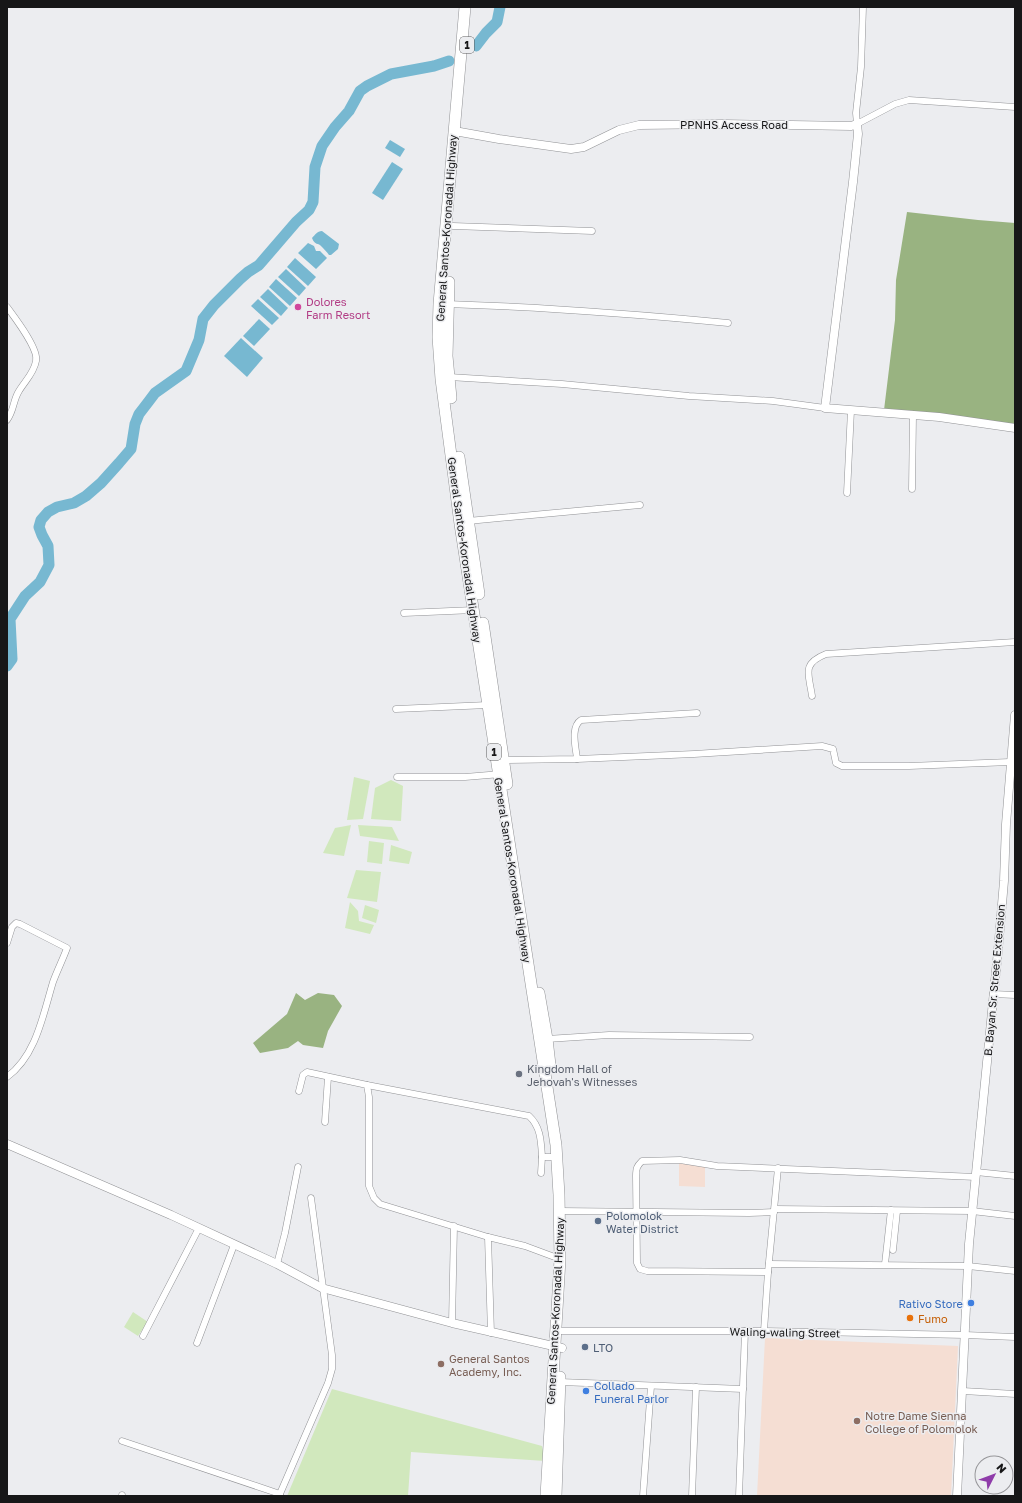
<svg xmlns="http://www.w3.org/2000/svg" width="1022" height="1503" font-family="'Golos Text',sans-serif">
<style>
.education{fill:#f5ded3}
.green{fill:#d1e8bd}
.forest{fill:#99b381}
.water{fill:#77b8d1}
.lines{fill:none;stroke-linecap:round;stroke-linejoin:round}
.river{stroke:#77b8d1;stroke-width:11}
.minor-casing{stroke:#919295;stroke-width:7}
.tertiary-casing{stroke:#919295;stroke-width:9}
.trunk-casing{stroke:#919295;stroke-width:12}
.minor{stroke:#fff;stroke-width:6}
.tertiary{stroke:#fff;stroke-width:8}
.trunk{stroke:#fff;stroke-width:11}
.hotel-dot{fill:#d1479c;stroke:#ecedf0;stroke-width:1.5}
.worship-dot{fill:#6b7280;stroke:#ecedf0;stroke-width:1.5}
.service-dot{fill:#5c6f8a;stroke:#ecedf0;stroke-width:1.5}
.shop-dot{fill:#3f7fe0;stroke:#ecedf0;stroke-width:1.5}
.food-dot{fill:#e8710a;stroke:#ecedf0;stroke-width:1.5}
.education-dot{fill:#8d6e63;stroke:#ecedf0;stroke-width:1.5}
.labels{text-anchor:middle;dominant-baseline:central;stroke-width:3;stroke-linejoin:round;paint-order:stroke}
.shield{fill:#ecedf0;stroke:#575759;stroke-width:1}
.shield-label{font-size:10px;font-weight:bold;fill:#171718}
.street-label{font-size:11px;fill:#171718;stroke:#ecedf0}
.hotel-label{font-size:11px;fill:#b23c85;stroke:#ecedf0;text-anchor:start}
.worship-label{font-size:11px;fill:#5b616d;stroke:#ecedf0;text-anchor:start}
.service-label{font-size:11px;fill:#4e5e75;stroke:#ecedf0;text-anchor:start}
.shop-label{font-size:11px;fill:#366cbe;stroke:#ecedf0;text-anchor:end}
.food-label{font-size:11px;fill:#c56008;stroke:#ecedf0;text-anchor:start}
.education-label{font-size:11px;fill:#785e54;stroke:#ecedf0;text-anchor:start}
</style>
<rect width="100%" height="100%" fill="#ecedf0"/>
<g class="education">
<path d="M679,1162H705V1187L679,1186Z"/>
<path d="M765,1338L958,1346L951,1496H757Z"/>
</g>
<g class="green">
<path d="M354,777L370,781L363,819L347,820Z"/>
<path d="M391,780L403,786L401,821L371,819L375,788Z"/>
<path d="M351,825L344,856L323,853L335,828Z"/>
<path d="M358,825L392,827L399,841L360,836Z"/>
<path d="M369,841L384,843L382,864L367,862Z"/>
<path d="M391,845L412,852L409,864L389,861Z"/>
<path d="M356,870L381,872L377,902L347,898Z"/>
<path d="M350,902L358,911L359,921L374,925L370,934L345,928Z"/>
<path d="M365,905L379,910L376,923L362,918Z"/>
<path d="M133,1312L148,1322L138,1336L124,1327Z"/>
<path d="M332,1389L542,1446L545,1461L411,1452L408,1496H287Z"/>
</g>
<g class="forest">
<path d="M907,212L978,220L1015,223V425L884,410L895,320L896,280Z"/>
<path d="M296,993L305,1000L318,993L334,995L342,1006L328,1031L323,1048L303,1045L298,1041L288,1048L260,1053L253,1043L287,1014Z"/>
</g>
<g class="water">
<path d="M390,140L405,149L400,157L385,148Z"/>
<path d="M392,162L403,169L383,200L372,193Z"/>
<path d="M322,231L339,244L338,249L331,255H329C327,252 324,249 322,247C318,242 315,246 312,238C315,235 317,231 322,231Z"/>
<path d="M308,243L314,246L316,251H320L327,258L316,269L298,253Z"/>
<path d="M295,258L316,277L308,286L287,267Z"/>
<path d="M286,269L306,288L299,296L278,277Z"/>
<path d="M276,279L297,298L290,306L269,287Z"/>
<path d="M268,289L288,308L281,316L260,297Z"/>
<path d="M258,299L279,318L272,325L251,306Z"/>
<path d="M259,319L270,329L254,346L243,336Z"/>
<path d="M241,338L263,358L247,377L224,356Z"/>
</g>
<g class="lines">
<g class="river">
<path d="M476,46L486,33L497,22L500,7"/>
<path d="M7,666L12,659L10,619L25,596L40,582L49,565L48,546L42,535L39,527L41,520L48,512L57,507L74,503L86,496L101,483L119,463L131,449L135,424L139,414L149,401L155,393L186,371L199,340L203,319L214,305L240,279L248,272L259,265L296,222L309,210L313,202L315,167L322,146L335,127L349,111L360,91L367,86L391,74L434,66L449,61"/>
</g>
<g class="minor-casing">
<g id="minor">
<path d="M863,7L861,67L856,113L857,124L895,104L909,100L1015,107"/>
<path d="M453,226L592,231"/>
<path d="M447,304C541,307 635,314 728,323"/>
<path d="M7,307C15,318 39,349 36,361C34,373 25,381 19,391C13,400 14,411 7,420"/>
<path d="M449,377L562,384L689,396L773,401L825,408"/>
<path d="M912,489L913,415"/>
<path d="M847,493L851,410"/>
<path d="M468,521L640,505"/>
<path d="M404,613L474,610"/>
<path d="M812,696C809,674 801,664 826,654L1015,642"/>
<path d="M396,709L488,705"/>
<path d="M577,759C576,748 570,727 581,720L697,713"/>
<path d="M501,760L577,759L694,754L822,746L833,749L836,763L842,766H909L1010,762"/>
<path d="M397,777H465L501,774"/>
<path d="M7,943L12,927L16,923L20,924L67,948C63,959 57,971 53,982C43,1015 36,1056 7,1077"/>
<path d="M993,994L1015,995"/>
<path d="M547,1039L609,1035L750,1037"/>
<path d="M367,1085L529,1116C541,1127 541,1142 542,1157H556"/>
<path d="M299,1091L303,1075L307,1072L367,1085L369,1097V1186L374,1198L380,1204L488,1237"/>
<path d="M325,1122L328,1077"/>
<path d="M976,1172L1015,1176"/>
<path d="M541,1173L542,1157"/>
<path d="M775,1209L972,1211L1015,1216"/>
<path d="M560,1211L749,1213L774,1212"/>
<path d="M893,1250L897,1211"/>
<path d="M277,1264L285,1233L298,1167"/>
<path d="M769,1264L968,1266L1015,1271"/>
<path d="M885,1264L891,1210"/>
<path d="M768,1272L647,1271L640,1269L637,1263L636,1176C636,1168 637,1166 642,1161L680,1160L717,1166L976,1177"/>
<path d="M452,1323L454,1226"/>
<path d="M556,1331H764L965,1335L1015,1337"/>
<path d="M764,1331L768,1272L778,1168"/>
<path d="M491,1333L488,1237L525,1246L560,1259"/>
<path d="M143,1336L199,1228"/>
<path d="M197,1343L234,1245"/>
<path d="M560,1382L743,1389"/>
<path d="M963,1391L1015,1394"/>
<path d="M122,1441L280,1494"/>
<path d="M122,1496V1495"/>
<path d="M279,1496L328,1383L332,1369V1355L311,1198"/>
<path d="M643,1496L651,1386"/>
<path d="M692,1496L696,1387"/>
<path d="M739,1496L745,1331"/>
</g>
</g>
<g class="tertiary-casing">
<g id="tertiary">
<path d="M453,132H460L499,139L571,149L584,147L619,130L639,125L724,124L851,126L857,124L858,134L853,182L825,408L939,417L1015,428"/>
<path d="M7,1144L171,1215L277,1264L322,1288L452,1323L562,1348"/>
<path d="M957,1496L969,1244L998,951L1004,881L1006,824L1015,715"/>
</g>
</g>
<g class="trunk-casing">
<g id="trunk">
<path d="M465,7L439,304L438,337L441,379L460,524L556,1145L559,1195L560,1259L546,1496"/>
<path d="M449,282L447,356L451,398"/>
<path d="M459,457L479,594"/>
<path d="M483,623L507,784"/>
<path d="M539,993L547,1039L550,1065"/>
<path d="M556,1496L560,1377"/>
</g>
</g>
<use href="#minor" class="minor"/>
<use href="#tertiary" class="tertiary"/>
<use href="#trunk" class="trunk"/>
</g>
<circle class="hotel-dot" cx="298" cy="307" r="4"/>
<circle class="worship-dot" cx="519" cy="1074" r="4"/>
<g class="service-dot">
<circle cx="598" cy="1221" r="4"/>
<circle cx="585" cy="1347" r="4"/>
</g>
<g class="shop-dot">
<circle cx="971" cy="1303" r="4"/>
<circle cx="586" cy="1391" r="4"/>
</g>
<circle class="food-dot" cx="910" cy="1318" r="4"/>
<g class="education-dot">
<circle cx="441" cy="1364" r="4"/>
<circle cx="857" cy="1421" r="4"/>
</g>
<g class="labels">
<g class="shield">
<rect x="460" y="37" width="14" height="16" rx="3"/>
<rect x="487" y="744" width="14" height="16" rx="3"/>
</g>
<g class="shield-label">
<text x="467" y="45">1</text>
<text x="494" y="752">1</text>
</g>
<g class="street-label">
<text x="734" y="124">PPNHS Access Road</text>
<text transform="translate(446 228) rotate(-86)">General Santos-Koronadal Highway</text>
<text transform="translate(465 550) rotate(82)">General Santos-Koronadal Highway</text>
<text transform="translate(513 870) rotate(81)">General Santos-Koronadal Highway</text>
<text transform="translate(994 980) rotate(-85)">B. Bayan Sr. Street Extension</text>
<text transform="translate(555 1311) rotate(-87)">General Santos-Koronadal Highway</text>
<text transform="translate(785 1332) rotate(1)">Waling-waling Street</text>
</g>
<g class="hotel-label">
<text x="306" y="301">Dolores<tspan x="306" dy="13">Farm Resort</tspan></text>
</g>
<g class="worship-label">
<text x="527" y="1068">Kingdom Hall of<tspan x="527" dy="13">Jehovah's Witnesses</tspan></text>
</g>
<g class="service-label">
<text x="606" y="1215">Polomolok<tspan x="606" dy="13">Water District</tspan></text>
<text x="593" y="1347">LTO</text>
</g>
<g class="shop-label">
<text x="963" y="1303">Rativo Store</text>
<text x="594" y="1385" text-anchor="start">Collado<tspan x="594" dy="13">Funeral Parlor</tspan></text>
</g>
<g class="food-label">
<text x="918" y="1318">Fumo</text>
</g>
<g class="education-label">
<text x="449" y="1358">General Santos<tspan x="449" dy="13">Academy, Inc.</tspan></text>
<text x="865" y="1415">Notre Dame Sienna<tspan x="865" dy="13">College of Polomolok</tspan></text>
</g>
</g>
<rect width="1022" height="1503" fill="none" stroke="#171718" stroke-width="16"/>
<g transform="translate(994 1475) rotate(48)"><circle r="19" fill="#ecedf0" stroke="#97979a"/>
<path d="M0-3L7 15L0 10L-7 15Z" fill="#8f3caa"/>
<text y="-6" font-size="11" font-weight="bold" text-anchor="middle" fill="#171718">N</text>
</g>
</svg>
